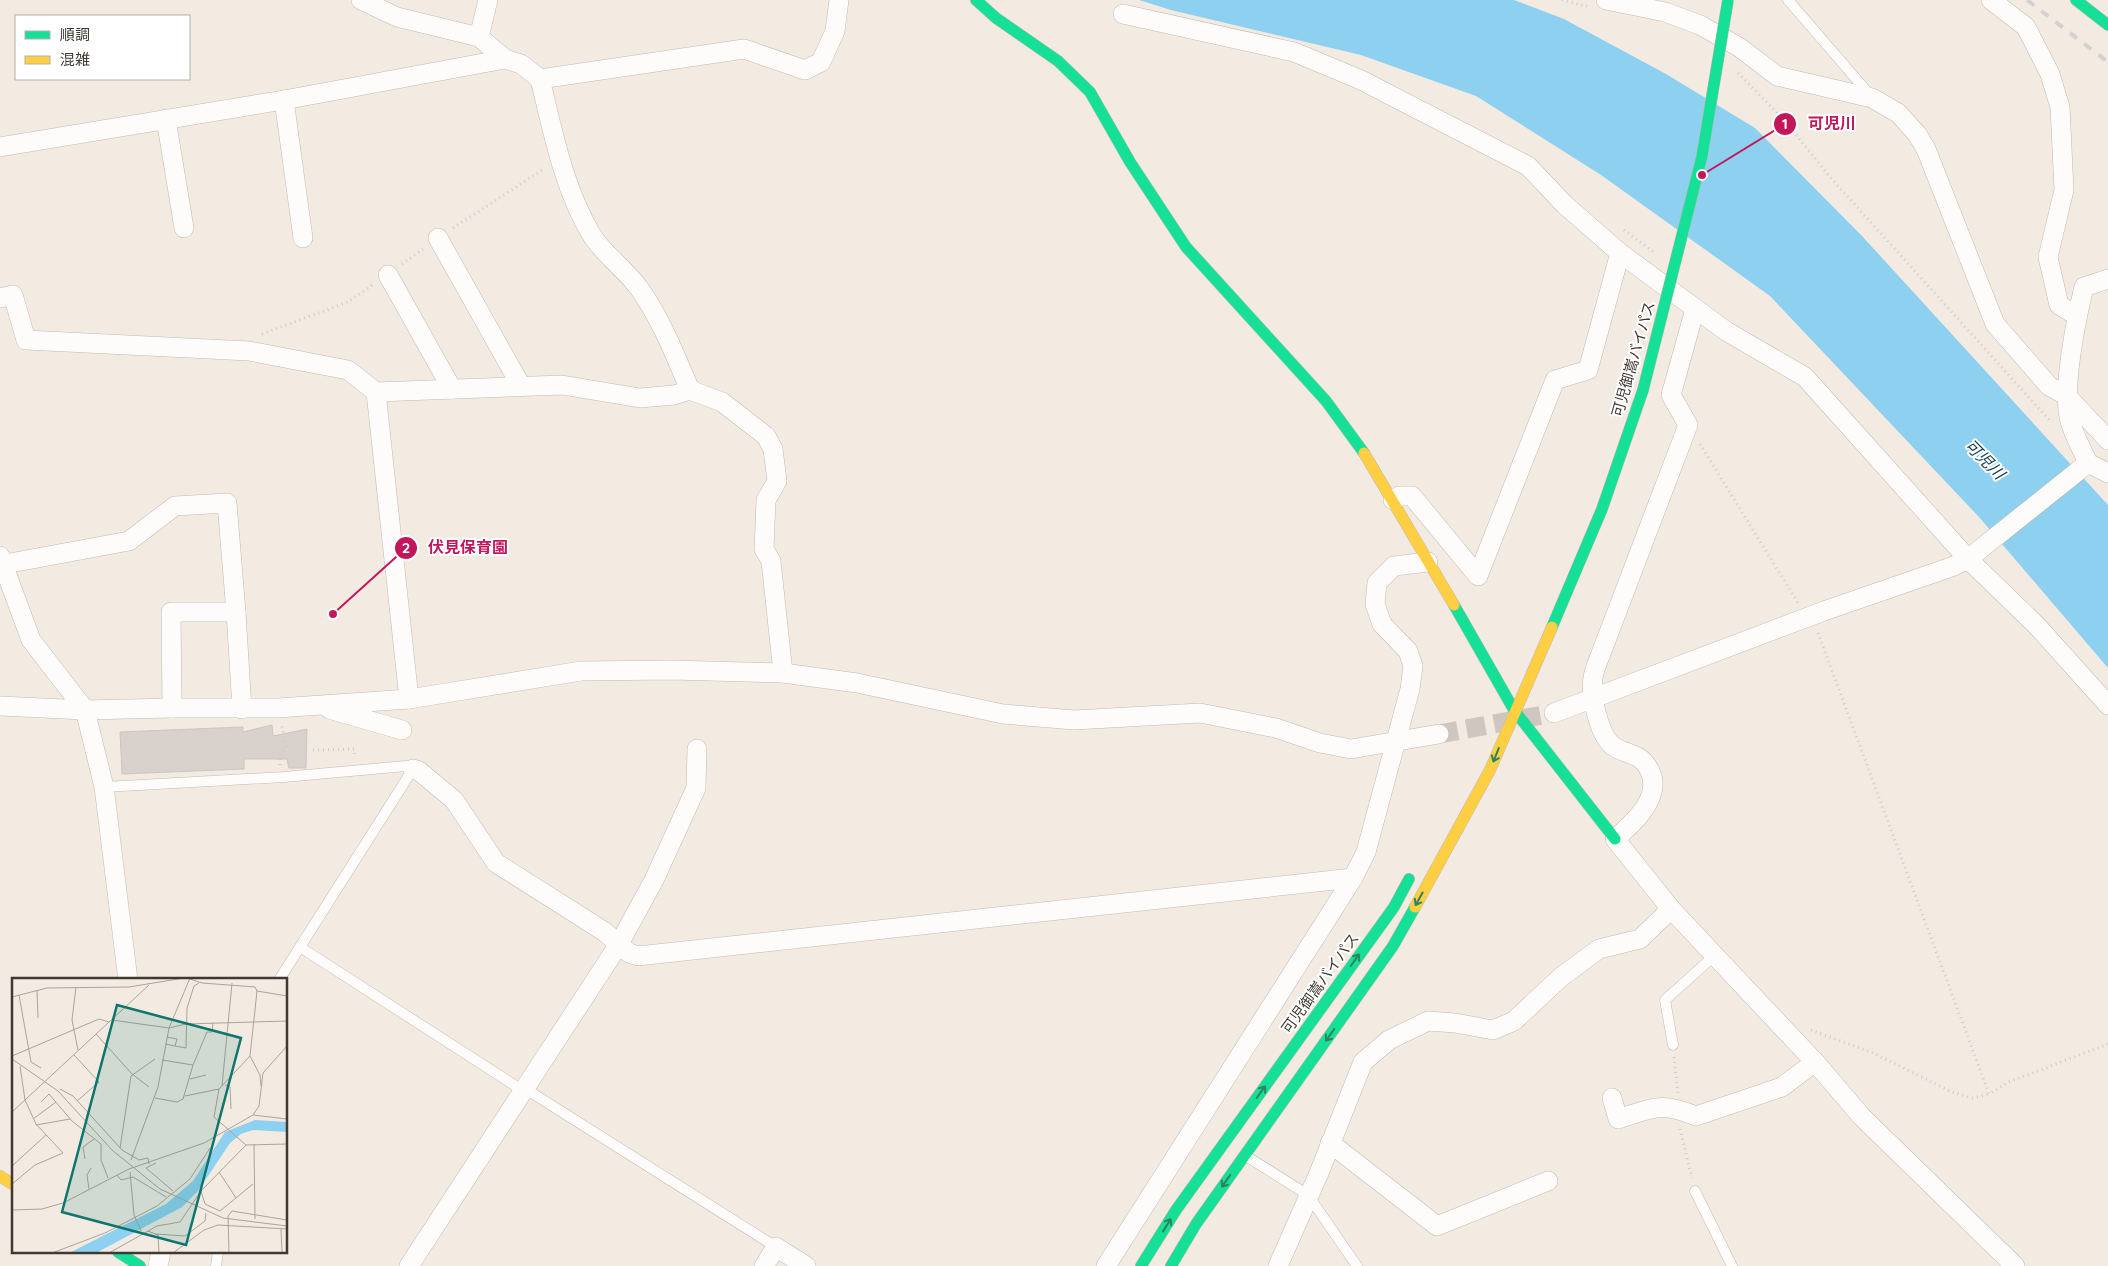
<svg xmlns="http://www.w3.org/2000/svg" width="2108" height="1266" font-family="Quicksand,'Noto Sans JP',sans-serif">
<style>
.water{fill:#8ed0ef}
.building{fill:#d9d2cc;stroke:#ccc6bf}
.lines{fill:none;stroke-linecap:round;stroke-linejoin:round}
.street-tunnel{stroke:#cfc7bf;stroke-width:19;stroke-dasharray:19 9;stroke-linecap:butt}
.lane-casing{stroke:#c0bab3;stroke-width:11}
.street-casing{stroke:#c0bab3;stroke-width:20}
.fast-casing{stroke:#c0bab3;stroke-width:12}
.slow-casing{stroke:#c0bab3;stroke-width:12}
.path{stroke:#cecbc8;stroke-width:3;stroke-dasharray:1 4;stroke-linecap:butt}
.lane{stroke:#fdfcfb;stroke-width:10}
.street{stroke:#fdfcfb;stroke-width:19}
.fast{stroke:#16e098;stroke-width:11}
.slow{stroke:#ffcf43;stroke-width:11}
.rail{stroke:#d4d2cf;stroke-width:4;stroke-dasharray:9 9;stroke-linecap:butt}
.fast-bridge-casing{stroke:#c0bab3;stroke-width:12;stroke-linecap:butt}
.fast-bridge{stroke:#16e098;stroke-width:11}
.oneway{stroke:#2c8460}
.labels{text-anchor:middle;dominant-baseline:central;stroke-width:4;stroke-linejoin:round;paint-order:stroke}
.street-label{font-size:15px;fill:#3e3933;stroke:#fff}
.water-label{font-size:16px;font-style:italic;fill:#103b4f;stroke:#fff}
.inset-road{fill:none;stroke:#aba49c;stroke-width:1}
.view{fill:#0f766e;fill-opacity:0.15;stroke:#0f766e;stroke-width:2.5}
.inset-edge{fill:none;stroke:#3e3933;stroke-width:2.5}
.leader{fill:none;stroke:#c2185b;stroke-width:2}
.callout-dot{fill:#c2185b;stroke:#fff;stroke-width:2}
.mark-label{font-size:15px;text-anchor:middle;font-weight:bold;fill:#fff}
.callout-label{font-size:16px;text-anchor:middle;font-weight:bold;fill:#c2185b;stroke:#fff;stroke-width:4;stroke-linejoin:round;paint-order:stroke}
</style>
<rect width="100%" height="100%" fill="#f3ebe2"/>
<path class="water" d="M1139,0H1514L1564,19L1666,74L1755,128L1862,236L2108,505V668L1979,517L1770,296L1601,175L1476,96L1361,55L1171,10Z"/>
<path class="building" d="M272,725L273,736L307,729L306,768H289L287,759H244V769L122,774L120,732L243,727V732Z"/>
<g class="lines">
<path class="street-tunnel" d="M1439,734L1554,713"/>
<g class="lane-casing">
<g id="lane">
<path d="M1788,0L1870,95"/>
<path d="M104,787L284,777L406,766L413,769L279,980"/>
<path d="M300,947L522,1090L532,1093L776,1247"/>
<path d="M1673,1045L1665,1000L1714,956"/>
<path d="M1246,1156L1308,1195L1357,1266"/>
<path d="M1695,1191L1732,1266"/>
<path d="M216,1266L218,1252"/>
</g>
</g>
<g class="street-casing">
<g id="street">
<path d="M361,0L397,17L479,37L505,59"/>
<path d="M1606,0L1665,12L1700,25L1739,47L1777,76L1872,98L1898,113L1917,134L1926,149L1995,324L2049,386L2067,396L2108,440"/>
<path d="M1991,0L2026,27L2050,74L2060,107L2064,190L2048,257L2059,305L2077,316"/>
<path d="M1123,14L1294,52L1361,80L1528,166L1565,205L1620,253L1726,331L1805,377L1968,559L2038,627L2108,705"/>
<path d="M479,37L488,0"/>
<path d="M540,79C553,132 563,186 591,234C603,254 625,269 639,288C661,319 675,355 690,390"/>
<path d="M284,100L303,238"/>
<path d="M166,119L184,228"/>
<path d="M0,147L284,100L505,59L521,64L540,79L744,49L805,70L821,62L835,31L839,0"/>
<path d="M438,238L521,386"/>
<path d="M388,275L452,389"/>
<path d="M2108,279L2084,287C2076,320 2063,384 2069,417C2072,432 2082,449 2088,463L2108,473"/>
<path d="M0,298L13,295L26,340L249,351L348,370L376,392L562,385L640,398L674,395L690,390L722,402L766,436L773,449L777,481L766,500L764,549L771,561L783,673"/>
<path d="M1695,309L1671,395L1688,425L1600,656C1597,663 1594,670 1593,678C1590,695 1599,735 1613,746C1622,753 1636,753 1644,762C1669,791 1636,821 1615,839L1671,909L1815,1062L1862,1117L2015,1266"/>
<path d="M376,392L409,699"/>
<path d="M1393,500L1399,496H1412L1478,576L1555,380L1588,370L1620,253"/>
<path d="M0,556L31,640L85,710L104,787L128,980"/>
<path d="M0,565L129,541L175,506L227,503L236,612"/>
<path d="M0,706L85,710L172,708H278L409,699L581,671L672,670L783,673L857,683L1003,714L1074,720L1200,713L1276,728L1320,743L1351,749L1439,734"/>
<path d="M172,708L171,612H236L242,709"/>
<path d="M329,709L402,730"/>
<path d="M1554,713L1824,611L1954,566L1968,559L2088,463"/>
<path d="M413,769L419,771L454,800L496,863L605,932L629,953L638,956L1353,878"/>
<path d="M1612,1098L1618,1119C1653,1108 1660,1101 1696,1116L1782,1087L1815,1062"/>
<path d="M1330,1143L1437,1226L1548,1181"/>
<path d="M158,1266L161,1252"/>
<path d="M409,1266L619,944L654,880L696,788L697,749"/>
<path d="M764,1266L776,1247L806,1266"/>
<path d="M1106,1266L1353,878L1366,852L1410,689L1413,666L1408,651L1382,624L1375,604L1377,583L1394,566L1428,562"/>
<path d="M1278,1266L1319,1173L1363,1062L1389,1040L1428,1021L1455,1023L1493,1030L1514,1021L1561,977L1599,949L1640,939L1671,909"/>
</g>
</g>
<g class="fast-casing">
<g id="fast">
<path d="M976,0L996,18L1058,61L1090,92L1130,162L1186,247L1326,401L1364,453"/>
<path d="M2076,0L2108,25"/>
<path d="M1454,605L1514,710L1615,839"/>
<path d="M1552,627L1602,509L1643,390"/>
<path d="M118,1252L140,1266"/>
<path d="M1141,1266L1176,1210L1394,907L1409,879"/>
<path d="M1171,1266L1196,1224L1393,946L1415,907"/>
</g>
</g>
<g class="slow-casing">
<g id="slow">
<path d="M1364,453L1454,605"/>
<path d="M1415,907L1490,770L1552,627"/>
<path d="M0,1176L14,1185"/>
</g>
</g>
<g class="path">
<path d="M1562,0L1590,7"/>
<path d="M1738,73L1787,123L1829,176L2051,422"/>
<path d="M453,228L544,169"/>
<path d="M1624,230L1655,253"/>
<path d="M402,264L423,249"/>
<path d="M262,334L348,302L374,284"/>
<path d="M1700,444L1798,603"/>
<path d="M1818,633L1989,1094L2009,1082L2108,1044"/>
<path d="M313,750L354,749L355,758"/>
<path d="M280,765V755L286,747L282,726"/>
<path d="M1811,1030L1873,1053L1952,1092L1973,1098L1989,1094"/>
<path d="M1674,1057L1678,1093"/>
<path d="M1680,1129L1692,1178"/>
</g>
<use href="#lane" class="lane"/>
<use href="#street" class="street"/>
<use href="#fast" class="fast"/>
<use href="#slow" class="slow"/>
<path class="rail" d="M2027,0L2108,62"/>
<g class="fast-bridge-casing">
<path id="fast-bridge" d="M1643,390L1702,156L1728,0"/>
</g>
<use href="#fast-bridge" class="fast-bridge"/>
</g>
<defs><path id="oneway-shaft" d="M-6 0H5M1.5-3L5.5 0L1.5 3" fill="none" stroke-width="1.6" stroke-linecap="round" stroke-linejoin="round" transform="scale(1.25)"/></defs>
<g class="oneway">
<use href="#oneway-shaft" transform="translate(1496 755) rotate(112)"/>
<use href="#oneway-shaft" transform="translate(1419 899) rotate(119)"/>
<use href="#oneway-shaft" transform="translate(1355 960) rotate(-54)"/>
<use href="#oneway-shaft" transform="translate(1330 1035) rotate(125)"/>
<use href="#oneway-shaft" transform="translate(1261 1092) rotate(-54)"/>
<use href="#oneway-shaft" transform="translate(1226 1181) rotate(125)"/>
<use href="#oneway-shaft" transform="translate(1167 1225) rotate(-58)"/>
</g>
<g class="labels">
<g class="street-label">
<text transform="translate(1633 359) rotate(-74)">可児御嵩バイパス</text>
<text transform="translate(1320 983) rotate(-54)">可児御嵩バイパス</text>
</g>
<g class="water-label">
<text transform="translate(1985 459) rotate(45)">可児川</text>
</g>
</g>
<g transform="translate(12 978)">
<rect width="275" height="275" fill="#f3ebe2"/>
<path d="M243,142L275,144V154L241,152L229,156L218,165L186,213L170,229L84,275H57L154,226L181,203L213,154Z" fill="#8ed0ef"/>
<path class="inset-road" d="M178,1L190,5L243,9L245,13L275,18M64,9L60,42L66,72M25,12L26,40M245,13L238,78L207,111L202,139L234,167L275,166M7,17L19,84L29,90M0,19L35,10L117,9L172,0M100,42L157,50L174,46L275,43M84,56L120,96L137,109M153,66L163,68L165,61L155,59M163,68L174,70L175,30L182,8L187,5M62,77L87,104L65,123M0,78L87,41L97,44M238,78L248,97L249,108M0,81L46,113L100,172L148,211L211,240L275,248M150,82L181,87M178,101L194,97M213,107L218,109L219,131M210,108L220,5M48,111L61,118L110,172L127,182L136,180L137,186M173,118L207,111M143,120L165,124L171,121L181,87L195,54H200L201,45M29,124L37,116L60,143L89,166V182L96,200M0,134L137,7M241,137L275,141M21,141L44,124M24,147L58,141M242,166L243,241M108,170L119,98L143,81M73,181L71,169L82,161M119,182L146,109L157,50L178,0M144,185L134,190L161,213M0,188L34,157M118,194L122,237L129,253M207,194L224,220M105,197L109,202L121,199L154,219M0,206L23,187L51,175L24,146L13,122L8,88M77,211L75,197L79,190M189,213L193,226L208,233L241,206M0,232L30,231L51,225L117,191L192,165L241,137L247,128L251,95L275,68M269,251L270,275M136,253L146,257L147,275M144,256L173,258L193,243L194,235M40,275L93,255L145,228L178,201L198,170M97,275L145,248L168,244L189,213L234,167M161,275L192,252L206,247L275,251M217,275L216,238L220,233L275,242"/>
<path class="view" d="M105,27L229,60L174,267L50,234Z"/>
<rect width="275" height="275" class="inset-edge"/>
</g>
<path class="leader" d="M1702 175L1785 124M333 614L406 548"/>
<g class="callout-dot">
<circle cx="1702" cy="175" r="5"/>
<circle cx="333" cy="614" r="5"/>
<circle cx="1785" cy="124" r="12"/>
<circle cx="406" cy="548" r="12"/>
</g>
<g class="mark-label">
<text x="1785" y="129">1</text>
<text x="406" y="553">2</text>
</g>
<g class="callout-label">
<text x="1832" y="129">可児川</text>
<text x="468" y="553">伏見保育園</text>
</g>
<rect x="15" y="15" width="175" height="65" fill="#ffffff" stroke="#b2b0ad"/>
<rect x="25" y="31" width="25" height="8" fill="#16e098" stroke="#b2b0ad"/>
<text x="60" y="40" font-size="15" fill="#3e3933">順調</text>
<rect x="25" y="56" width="25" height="8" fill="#ffcf43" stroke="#b2b0ad"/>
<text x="60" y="65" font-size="15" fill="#3e3933">混雑</text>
</svg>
